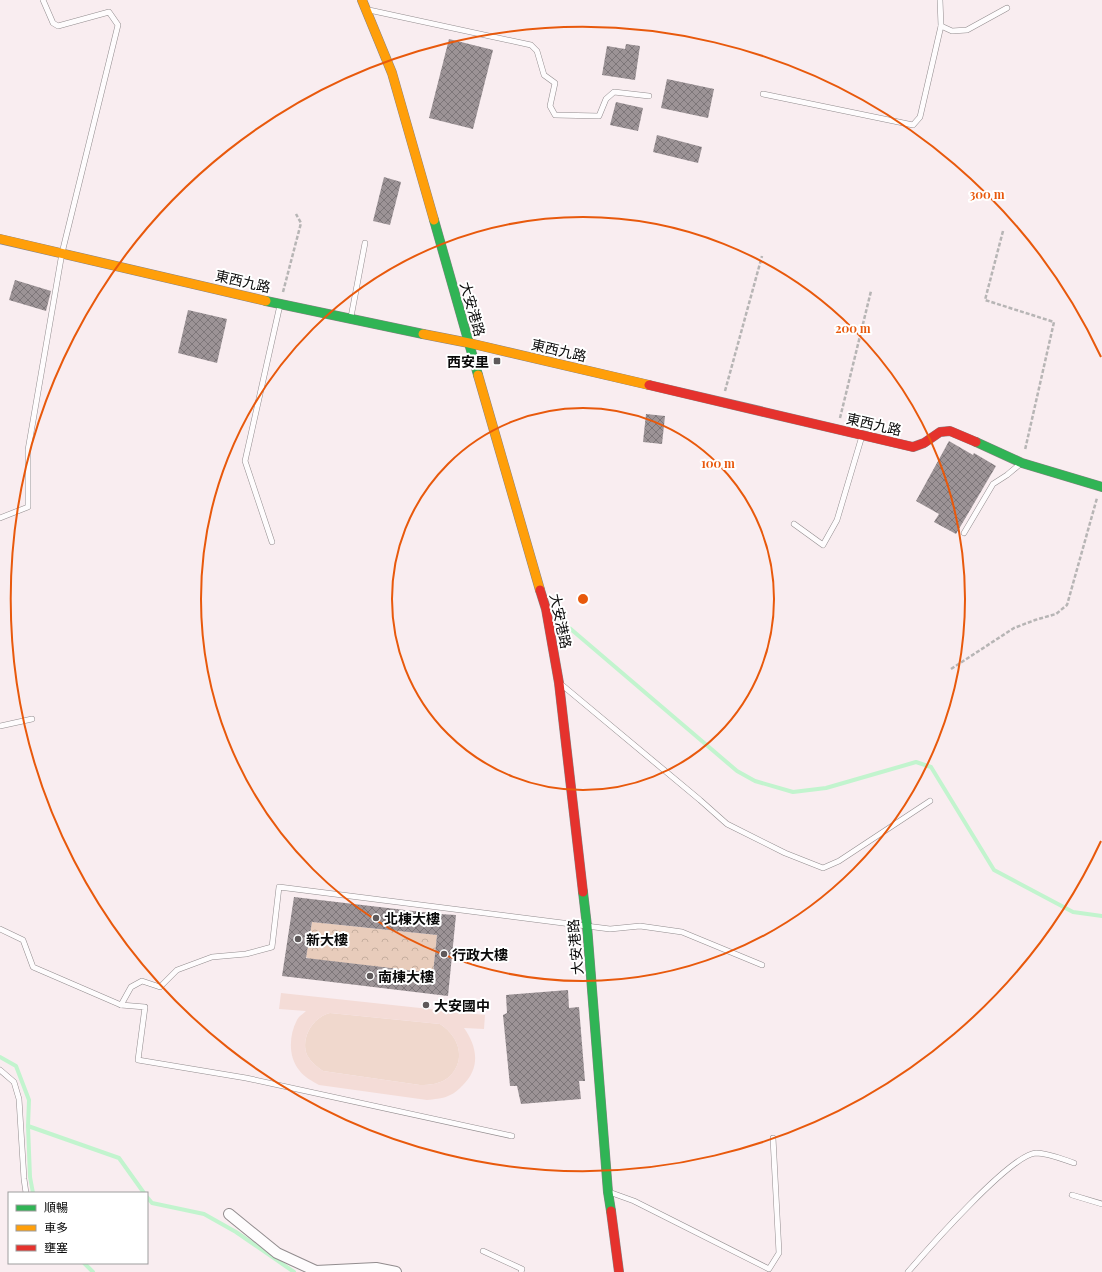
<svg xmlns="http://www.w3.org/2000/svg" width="1102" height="1272" font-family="'Playfair Display','Noto Sans TC',serif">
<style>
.grass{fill:#f0d8cd}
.forest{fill:url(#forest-crowns)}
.pitch{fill:#f4dcd7;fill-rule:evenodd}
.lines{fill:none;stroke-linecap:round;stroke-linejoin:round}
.stream{stroke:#c2f4ce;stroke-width:4}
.building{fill:url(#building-cross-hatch);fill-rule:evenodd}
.lane-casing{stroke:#928c8e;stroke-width:6}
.street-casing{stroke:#928c8e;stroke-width:12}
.fast-casing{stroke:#888384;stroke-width:10}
.slow-casing{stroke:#888384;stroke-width:10}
.jam-casing{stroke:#888384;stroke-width:10}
.path{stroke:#b7b5b5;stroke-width:2.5;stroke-dasharray:4 2;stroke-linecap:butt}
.lane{stroke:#fefcfd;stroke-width:5}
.street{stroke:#fefcfd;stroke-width:10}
.fast{stroke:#30b455;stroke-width:9}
.slow{stroke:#ff9f0a;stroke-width:9}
.jam{stroke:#e5322d;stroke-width:9}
.ring{fill:none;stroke:#e8590c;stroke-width:2}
.poi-dot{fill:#5e595a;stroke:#fff;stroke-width:1.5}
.labels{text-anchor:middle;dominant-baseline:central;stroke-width:4;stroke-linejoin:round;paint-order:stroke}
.street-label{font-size:14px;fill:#0a0a0a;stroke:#fff}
.poi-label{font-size:14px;font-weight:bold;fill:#0a0a0a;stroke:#fff;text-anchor:start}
.centre{fill:#e8590c;stroke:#fff;stroke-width:2}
.ring-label{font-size:12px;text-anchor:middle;font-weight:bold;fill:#e8590c;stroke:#fff;stroke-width:4;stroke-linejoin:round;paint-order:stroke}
</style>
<defs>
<pattern id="forest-crowns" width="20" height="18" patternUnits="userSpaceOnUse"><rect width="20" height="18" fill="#e8ccbb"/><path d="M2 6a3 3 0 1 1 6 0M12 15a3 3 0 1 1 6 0" fill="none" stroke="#c6ae9f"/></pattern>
<pattern id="building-cross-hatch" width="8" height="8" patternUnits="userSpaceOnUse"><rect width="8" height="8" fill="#9c9396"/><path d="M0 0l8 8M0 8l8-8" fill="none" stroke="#7d7679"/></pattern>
</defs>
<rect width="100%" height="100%" fill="#f9edf0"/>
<path class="grass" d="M330,1013L440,1024C459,1036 467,1060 449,1077C441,1084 430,1085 420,1085L323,1071C317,1067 311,1062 307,1055C300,1038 313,1017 330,1013Z"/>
<path class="forest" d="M312,922L437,935L433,973L310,959L306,957Z"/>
<path class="pitch" d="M281,993L485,1015L484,1029L464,1028C477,1046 481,1067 463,1085C459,1089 454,1094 448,1096C442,1099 434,1099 427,1100L319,1085C312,1081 304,1077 299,1070C288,1056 289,1035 297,1020C299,1016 303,1014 306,1011L279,1009ZM330,1013L440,1024C459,1036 467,1060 449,1077C441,1084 430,1085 420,1085L323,1071C317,1067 311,1062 307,1055C300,1038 313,1017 330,1013Z"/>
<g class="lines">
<g class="stream">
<path d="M559,619L737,771L755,781L793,792L826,788L916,762L931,767L994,870L1073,912L1102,916"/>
<path d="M0,1057L16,1066L29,1100L28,1126L30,1177L33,1193"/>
<path d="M28,1126L119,1158L144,1193"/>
<path d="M147,1197L152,1203L204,1214L236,1232L294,1272"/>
<path d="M84,1263L93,1272"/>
</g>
</g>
<g class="building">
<path d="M449,39L493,50L473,129L429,118Z"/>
<path d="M626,44L640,46L635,80L602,75L607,46L625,49Z"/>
<path d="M667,79L714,89L708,118L661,108Z"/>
<path d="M616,102L643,108L638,131L610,125Z"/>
<path d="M657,135L702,147L698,163L653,152Z"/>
<path d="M384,177L401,182L390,225L373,221Z"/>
<path d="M15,280L51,291L46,311L9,300Z"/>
<path d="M188,310L227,319L217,363L178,353Z"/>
<path d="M646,414L665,416L662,444L643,442Z"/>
<path d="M949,441L973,455L974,453L996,466L956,534L934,522L939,514L916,501Z"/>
<path d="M294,897L439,914L456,915L448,996L282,976ZM312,922L437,935L433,973L306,958Z"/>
<path d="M568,990L569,1008L579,1007L585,1081H579L581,1099L521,1104L517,1086H510L503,1015L507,1013L506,995Z"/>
</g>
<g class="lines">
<g class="lane-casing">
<g id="lane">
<path d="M940,0L941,26L952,31L967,30L1007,8"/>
<path d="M369,10L531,45L537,51L544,75L555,83L550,106L555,115L599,116L606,99L614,92L649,96"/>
<path d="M763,94L913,125L920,117L941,26"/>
<path d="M351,317L365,243"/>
<path d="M0,518L28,507V450L62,253L118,25L109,12L58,26L53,23L43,0"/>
<path d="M794,524L823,545L837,520L862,436"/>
<path d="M964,533L993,484L1007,475L1019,465"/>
<path d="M272,542L245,461L280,305"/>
<path d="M562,685L700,800L727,824L785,853L823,868L839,861L930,801"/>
<path d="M0,726L32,719"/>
<path d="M0,929L23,940L33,967L121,1005L131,987L142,981L160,987L177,970L212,957L246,954L272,947L279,887L610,929L640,926L682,932L762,965"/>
<path d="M121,1005L145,1007L138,1060L246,1078L512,1136"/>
<path d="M0,1070L14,1082L19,1099L24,1179L26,1193"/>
<path d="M609,1192L634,1201L769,1269L779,1253L773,1138"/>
<path d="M1072,1195L1102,1204"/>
<path d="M483,1251L522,1269L521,1272"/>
<path d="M908,1272C927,1250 1011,1154 1036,1153C1048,1153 1062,1159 1074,1163"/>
</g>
</g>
<g class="street-casing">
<path id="street" d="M229,1214L277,1253L316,1271L376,1268L396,1272"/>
</g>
<g class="fast-casing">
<g id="fast">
<path d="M434,220L478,375"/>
<path d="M266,301L423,334"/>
<path d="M976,442L1022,463L1102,487"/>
<path d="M583,892L587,926L608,1192L611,1211"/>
</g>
</g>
<g class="slow-casing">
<g id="slow">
<path d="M362,0L392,73L434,220"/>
<path d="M0,239L266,301"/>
<path d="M423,334L469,343L649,385"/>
<path d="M478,375L540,590"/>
</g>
</g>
<g class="jam-casing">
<g id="jam">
<path d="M649,385L913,447L924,443L940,432L950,431L976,442"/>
<path d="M540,590L546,609L559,683L583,892"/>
<path d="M611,1211L619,1272"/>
</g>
</g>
<g class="path">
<path d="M1003,231L985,300L1054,322L1025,450"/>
<path d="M283,292L301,223L296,214"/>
<path d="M725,391L762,256"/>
<path d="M840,418L871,291"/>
<path d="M951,669L1014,628L1035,620L1056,614L1067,605L1097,498"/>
</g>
<use href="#lane" class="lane"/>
<use href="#street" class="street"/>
<use href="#fast" class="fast"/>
<use href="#slow" class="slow"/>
<use href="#jam" class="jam"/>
</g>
<g class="ring">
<circle cx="583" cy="599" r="191"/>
<circle cx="583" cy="599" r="382"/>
<path d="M1101 841A572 572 0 1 1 1101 357"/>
</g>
<g class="poi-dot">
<rect x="493" y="357" width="8" height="8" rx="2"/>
<circle cx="376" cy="918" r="4"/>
<circle cx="298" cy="939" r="4"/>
<circle cx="444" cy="954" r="4"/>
<circle cx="370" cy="976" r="4"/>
<circle cx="426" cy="1005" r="4"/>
</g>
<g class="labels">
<g class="street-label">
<text transform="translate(243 281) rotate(13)">東西九路</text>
<text transform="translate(473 309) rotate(74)">大安港路</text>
<text transform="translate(559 350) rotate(13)">東西九路</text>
<text transform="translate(874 424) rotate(13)">東西九路</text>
<text transform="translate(561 621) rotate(78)">大安港路</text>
<text transform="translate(575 947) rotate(-95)">大安港路</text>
</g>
<g class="poi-label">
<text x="489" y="361" text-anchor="end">西安里</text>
<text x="384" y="918">北棟大樓</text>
<text x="306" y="939">新大樓</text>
<text x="452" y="954">行政大樓</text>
<text x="378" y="976">南棟大樓</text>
<text x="434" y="1005">大安國中</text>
</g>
</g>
<circle cx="583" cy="599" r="6" class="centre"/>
<g class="ring-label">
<text x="987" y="199">300 m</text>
<text x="853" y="333">200 m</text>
<text x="718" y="468">100 m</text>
</g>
<rect x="8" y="1192" width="140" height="72" fill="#ffffff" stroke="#9d9d9d"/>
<rect x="16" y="1205" width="20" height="6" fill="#30b455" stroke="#9d9d9d"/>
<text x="44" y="1212" font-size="12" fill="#0a0a0a">順暢</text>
<rect x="16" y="1225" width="20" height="6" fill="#ff9f0a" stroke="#9d9d9d"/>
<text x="44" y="1232" font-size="12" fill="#0a0a0a">車多</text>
<rect x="16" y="1245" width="20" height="6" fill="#e5322d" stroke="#9d9d9d"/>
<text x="44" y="1252" font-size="12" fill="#0a0a0a">壅塞</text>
</svg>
